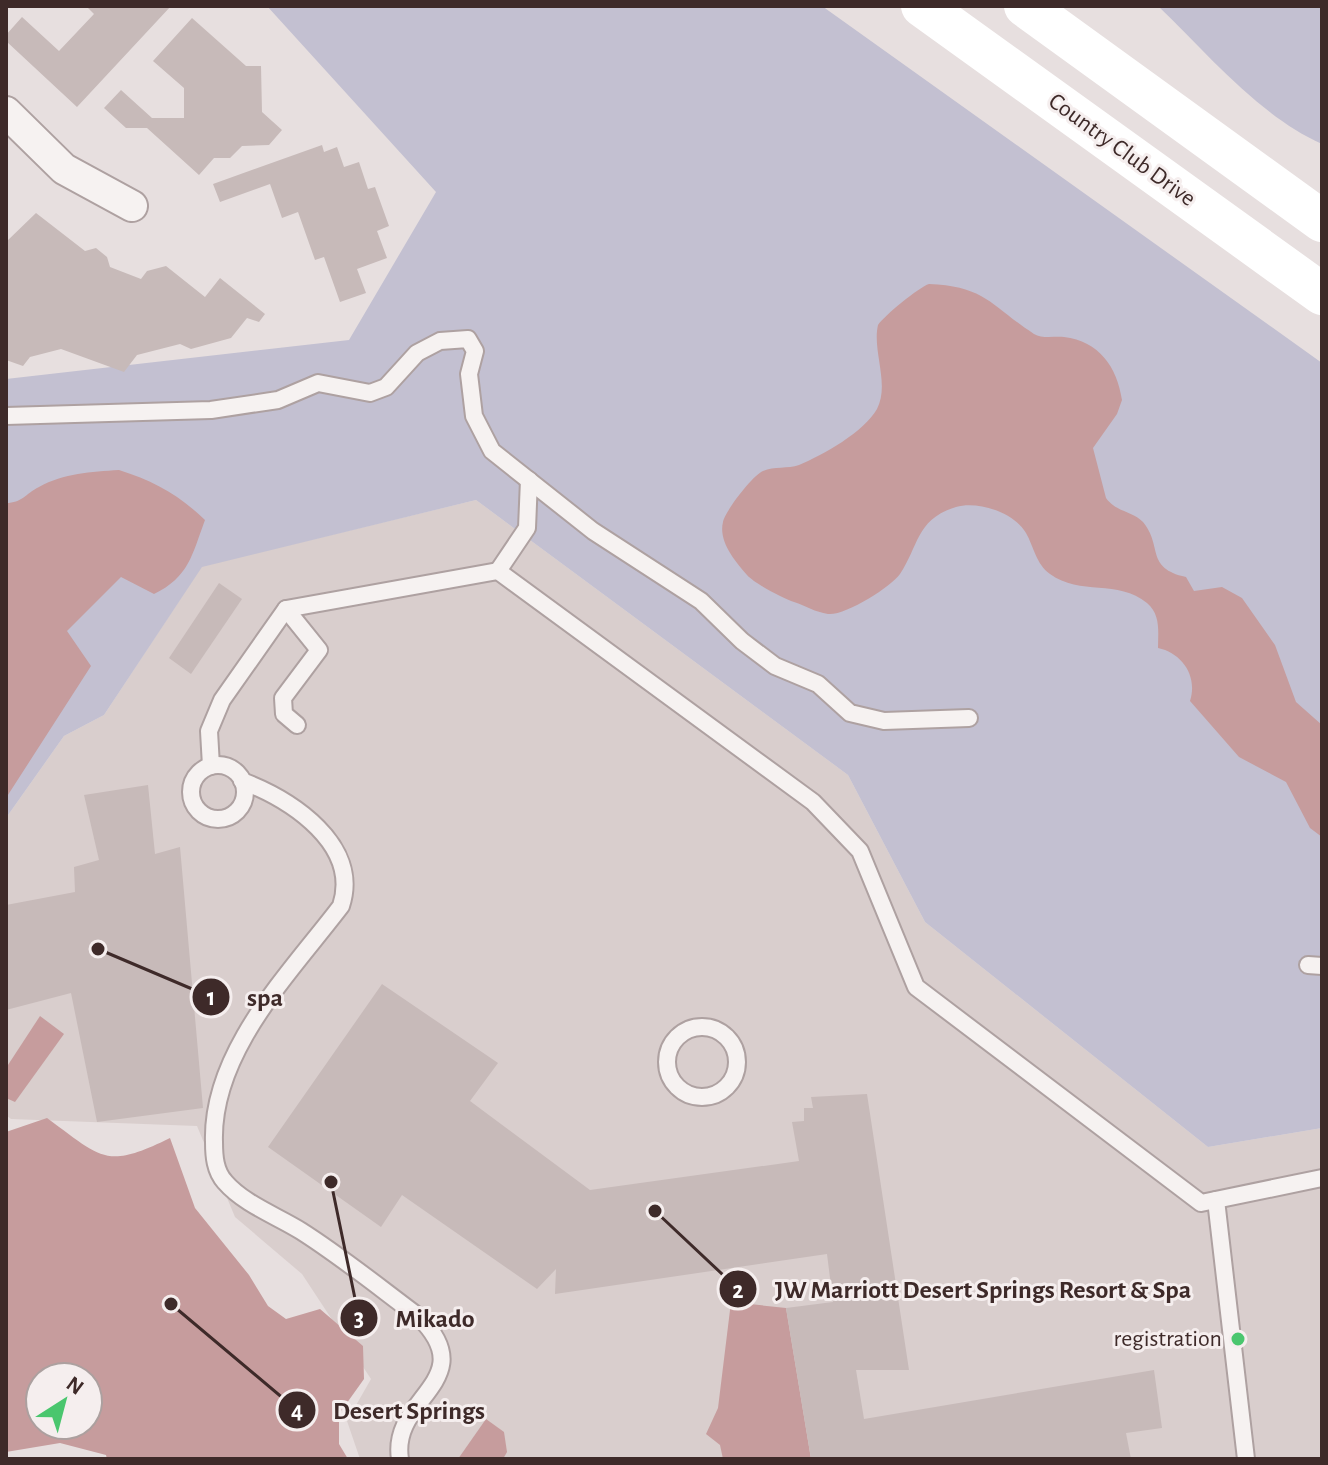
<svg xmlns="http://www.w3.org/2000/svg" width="1328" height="1465" font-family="'Alegreya Sans',sans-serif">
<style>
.built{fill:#d9cecd}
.green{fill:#c3c0d1}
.water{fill:#c69c9d;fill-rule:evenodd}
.building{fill:#c7bab9}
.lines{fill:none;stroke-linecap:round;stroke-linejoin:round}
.service-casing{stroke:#aea1a1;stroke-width:20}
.minor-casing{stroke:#aea1a1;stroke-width:34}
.service{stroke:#f6f2f1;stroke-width:16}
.minor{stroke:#f6f2f1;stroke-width:30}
.secondary{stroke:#fff;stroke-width:42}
.poi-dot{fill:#4ac66e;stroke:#f5eeee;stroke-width:3}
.labels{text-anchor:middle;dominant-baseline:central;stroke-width:6;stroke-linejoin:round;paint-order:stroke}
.street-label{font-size:24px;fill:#3e2a29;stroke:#f5eeee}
.poi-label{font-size:24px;fill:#3e2a29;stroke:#f5eeee;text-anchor:end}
.leader{fill:none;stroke:#3e2a29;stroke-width:3}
.callout-dot{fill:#3e2a29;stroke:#f5eeee;stroke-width:3}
.mark-label{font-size:24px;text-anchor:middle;font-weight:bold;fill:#fff}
.callout-label{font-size:26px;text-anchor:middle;font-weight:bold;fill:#3e2a29;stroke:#f5eeee;stroke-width:6;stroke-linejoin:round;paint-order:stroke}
</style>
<rect width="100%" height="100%" fill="#e7dfdf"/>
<path class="built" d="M476,500L848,775L925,922L1208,1147L1322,1128V1459H360L347,1421L371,1379L302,1274L235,1217L197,1126L11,1119L6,1115V818L64,736L104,715L202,566Z"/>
<g class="green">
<path d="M267,6H822L1322,363V1128L1208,1147L925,922L848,775L476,500L202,567L104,715L64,736L6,818V379L349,340L436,192Z"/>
<path d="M1158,6H1322V144C1258,115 1208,54 1158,6Z"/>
</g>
<g class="water">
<path d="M929,284C986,286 992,307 1034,334C1042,339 1055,336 1064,337C1099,341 1117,367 1122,400L1117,414L1093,448L1106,498C1116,512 1132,511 1143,522C1163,546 1145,568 1186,577L1194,591L1222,587L1242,598L1275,645L1296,702L1322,725V837L1310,828L1286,782L1239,757L1190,701C1198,676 1182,653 1158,648C1158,632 1161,615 1147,603C1118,579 1080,596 1050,574C1036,564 1034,547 1026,533C1014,512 978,501 956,507C916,519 919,546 900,574C891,587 845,616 828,614C815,612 806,606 794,602C783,598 755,584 747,575C736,562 718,542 723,522C725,511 753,475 763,471C774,466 788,469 799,465C823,455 864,432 877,409C890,384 872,351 878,325C884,316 919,287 929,284Z"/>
<path d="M119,470C154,481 179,495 205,520C192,555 189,577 154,594L121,577L67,631L91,666L6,798V503C22,503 25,494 39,487C64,473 91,472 119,470Z"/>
<path d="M40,1016L64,1034L15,1102L6,1098V1068Z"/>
<path d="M47,1118C102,1158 105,1170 170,1138L195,1208L249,1275L268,1306L286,1319L320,1309L363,1346L364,1379L339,1414V1444L348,1459H107L106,1455L60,1443L6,1452V1132ZM40,1377H88V1425H40Z"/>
<path d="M731,1302L786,1308L811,1459H723L720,1445L706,1434L718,1408Z"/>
<path d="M486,1419L504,1432L507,1452L503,1459H458Z"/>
</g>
<g class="building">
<path d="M86,6H171L77,107L6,41V35L22,17L59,51L94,14Z"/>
<path d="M192,18L246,66H261L262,112L282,130L269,145L242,146L230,158H214L199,175L147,128H126L104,108L121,90L152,118H184V88L153,61Z"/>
<path d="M322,145L324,152L337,147L344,167L359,162L368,189L375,187L389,226L377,231L387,258L357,269L366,293L340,302L324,257L315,260L298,212L282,218L270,184L220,202L213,184Z"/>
<path d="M36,213L85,251L96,248L107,257L110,267L141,279L147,271L166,266L205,297L220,278L265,314L259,322L247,318L231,338L191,349L180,344L137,355L124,372L61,349L30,357L23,366L6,360V242Z"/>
<path d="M219,583L242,599L191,674L169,658Z"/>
<path d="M148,785L155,854L180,847L203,1108L97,1122L71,993L6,1010V905L75,892L74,867L99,860L84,795Z"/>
<path d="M382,984L498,1063L470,1101L590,1190L799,1161L792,1122L804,1121V1108H813L811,1097L867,1094L909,1370H856L864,1419L1154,1370L1162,1428L1126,1433L1131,1459H811L786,1308L833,1302L827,1254L555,1294L556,1269L537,1289L402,1195L381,1227L268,1147Z"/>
</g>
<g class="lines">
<g class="service-casing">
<g id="service">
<path d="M6,416L211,410L278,400L318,383L370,393L386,387L417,353L440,341L468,339L475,351L469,374L474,416L492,451L593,531L701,601L742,641L775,666L818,684L850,713L884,721L969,718"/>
<path d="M498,571L527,528L529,480"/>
<path d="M286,609L319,650L283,698L284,714L297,725"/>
<circle cx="218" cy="792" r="27"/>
<path d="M211,766L209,731L222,700L286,609L498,571L813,802L860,851L916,987L1201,1203L1322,1178"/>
<path d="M242,781C292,800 361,845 341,906C290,973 211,1052 214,1142C214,1156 215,1171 225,1182C244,1204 277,1216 301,1231C342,1257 380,1288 419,1317C483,1381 390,1397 400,1459"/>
<path d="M1308,965L1322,966"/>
<circle cx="702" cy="1062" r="35"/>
<path d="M1216,1200L1246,1459"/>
</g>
</g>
<g class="minor-casing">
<path id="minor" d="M6,112L64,169L132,206"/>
</g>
<use href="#service" class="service"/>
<use href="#minor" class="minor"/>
<g class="secondary">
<path d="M922,6L1322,294"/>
<path d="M1025,6L1322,221"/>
</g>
</g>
<circle class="poi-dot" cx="1238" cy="1339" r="8"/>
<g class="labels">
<g class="street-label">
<text transform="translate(1122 150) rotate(36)">Country Club Drive</text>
</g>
<g class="poi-label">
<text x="1222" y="1339">registration</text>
</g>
</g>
<path class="leader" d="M98 949L211 997M655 1211L738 1289M331 1182L359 1318M171 1304L297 1410"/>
<g class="callout-dot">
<circle cx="98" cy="949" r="8"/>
<circle cx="655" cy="1211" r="8"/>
<circle cx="331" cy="1182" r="8"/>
<circle cx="171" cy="1304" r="8"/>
<circle cx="211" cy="997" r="20"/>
<circle cx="738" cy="1289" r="20"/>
<circle cx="359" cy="1318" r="20"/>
<circle cx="297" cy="1410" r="20"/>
</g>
<g class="mark-label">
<text x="211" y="1005">1</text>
<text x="738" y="1298">2</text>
<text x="359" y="1326">3</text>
<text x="297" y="1418">4</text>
</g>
<g class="callout-label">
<text x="265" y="1006">spa</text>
<text x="983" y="1298">JW Marriott Desert Springs Resort &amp; Spa</text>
<text x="435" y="1327">Mikado</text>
<text x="409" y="1419">Desert Springs</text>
</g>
<rect width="1328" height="1465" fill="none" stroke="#3e2a29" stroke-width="16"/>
<g transform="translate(64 1401) rotate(36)"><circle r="38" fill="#f5eeee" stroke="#aca09f" stroke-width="2"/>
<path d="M0-6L14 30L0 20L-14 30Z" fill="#4ac66e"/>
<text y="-12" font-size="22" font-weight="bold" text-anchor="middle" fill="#3e2a29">N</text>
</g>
</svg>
